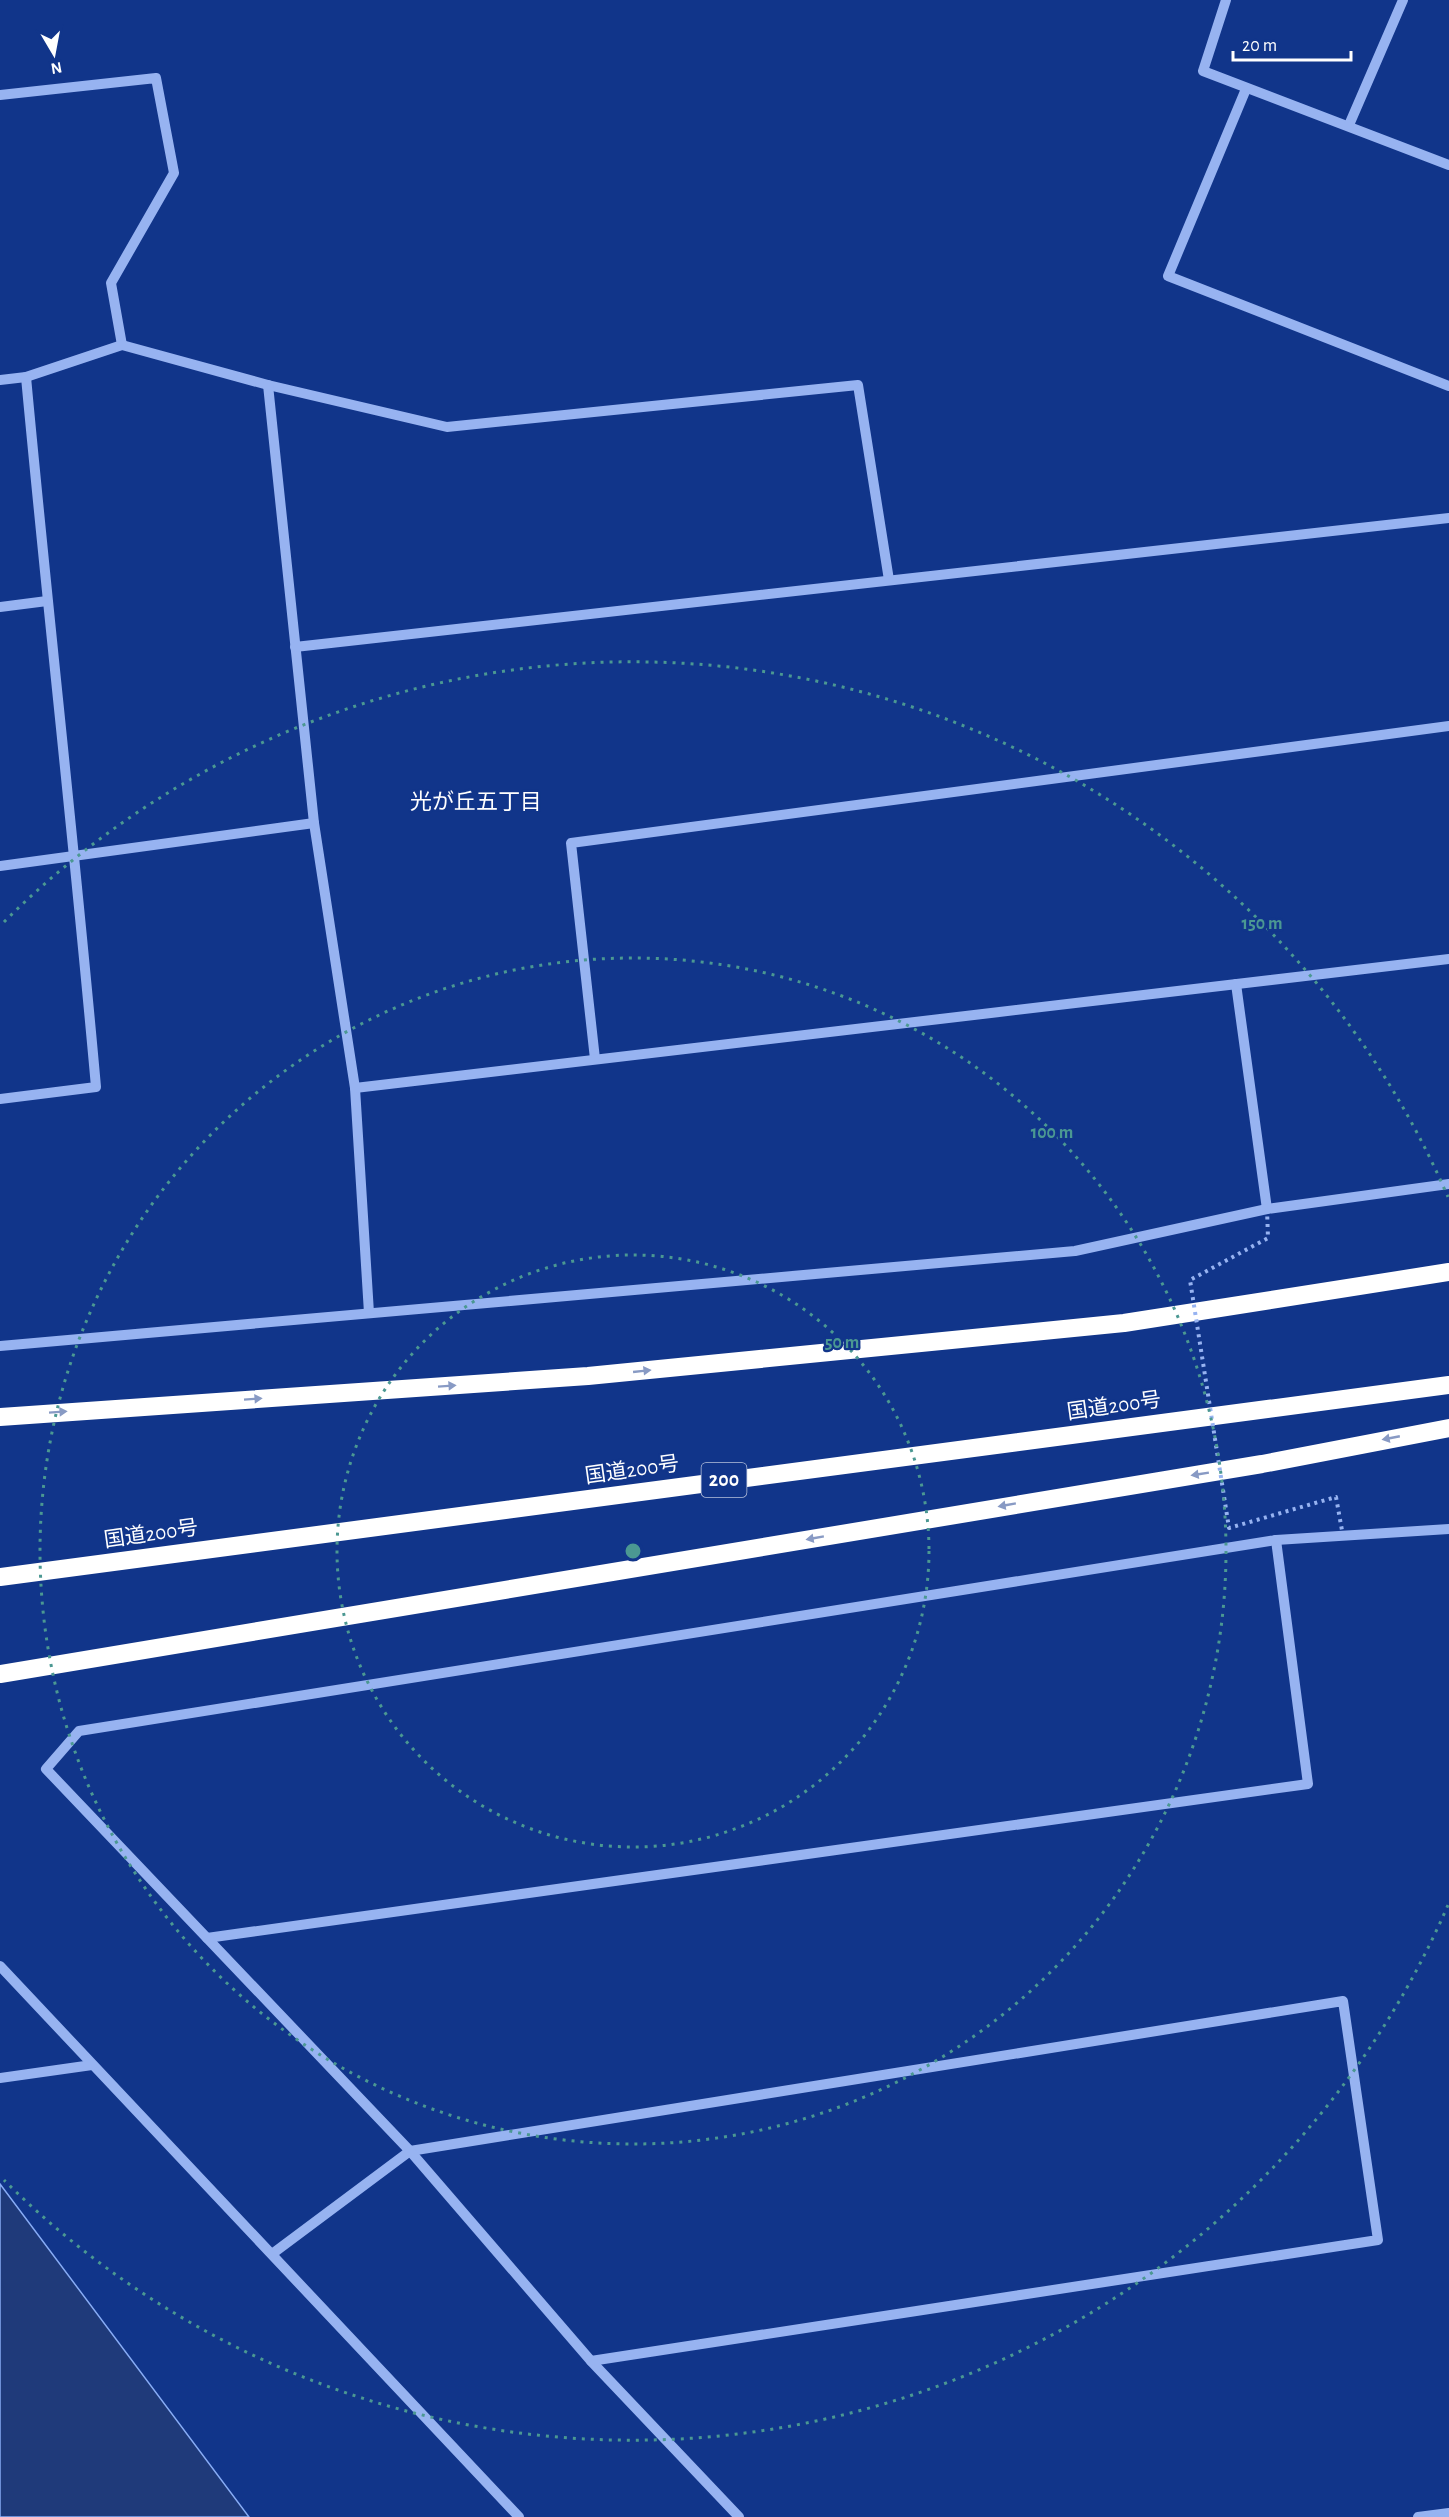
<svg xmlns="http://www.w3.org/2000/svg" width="1449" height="2517" font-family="'Alegreya Sans','Noto Sans JP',sans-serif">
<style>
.water{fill:#1f3a7a;stroke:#88acf5;stroke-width:1.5}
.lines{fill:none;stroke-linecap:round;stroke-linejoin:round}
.minor{stroke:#97b3f1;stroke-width:10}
.highway{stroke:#fff;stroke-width:18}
.path-bridge{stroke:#97b3f1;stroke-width:4;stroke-dasharray:3 4.5;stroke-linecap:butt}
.oneway{fill:#889ac4}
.ring{fill:none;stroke:#4b9892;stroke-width:3;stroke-dasharray:3 6}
.labels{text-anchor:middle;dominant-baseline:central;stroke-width:4.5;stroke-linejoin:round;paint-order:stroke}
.shield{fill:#11358a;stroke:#b8c2dc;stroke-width:1.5}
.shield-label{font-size:20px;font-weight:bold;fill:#fff}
.street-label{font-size:21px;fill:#fff;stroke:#11358a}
.neighbourhood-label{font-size:22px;fill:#fff;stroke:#11358a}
.centre{fill:#4b9892;stroke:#11358a;stroke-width:3}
.ring-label{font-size:18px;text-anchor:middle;font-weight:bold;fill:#4b9892;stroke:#11358a;stroke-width:4.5;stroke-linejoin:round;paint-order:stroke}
</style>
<rect width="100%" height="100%" fill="#11358a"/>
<path class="water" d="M0,2184L249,2517H0Z"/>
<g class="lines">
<g class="minor">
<path d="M1226,0L1203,71L1449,165"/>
<path d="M1246,89L1168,276L1449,386"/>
<path d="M0,95L156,78L174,173L111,283L122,345"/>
<path d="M1349,125L1403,0"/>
<path d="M0,380L26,377L122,345L268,385L447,427L858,385L889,580"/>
<path d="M268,385L314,823L355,1088L369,1313"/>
<path d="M0,607L47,601"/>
<path d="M295,647L1449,518"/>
<path d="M0,866L314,823"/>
<path d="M1236,984L1267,1209"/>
<path d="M595,1059L571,843L1449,726"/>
<path d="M355,1088L1449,959"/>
<path d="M0,1099L96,1087C75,850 48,614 26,377"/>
<path d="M0,1346L1075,1251L1267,1209L1449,1184"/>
<path d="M207,1938L1308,1784L1276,1540"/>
<path d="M0,1966L519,2517"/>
<path d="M0,2078L92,2065"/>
<path d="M272,2254L410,2151L1343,2001L1378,2240L591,2361"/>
<path d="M739,2517L591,2361L410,2151L46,1769L79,1731L1276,1540L1449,1529"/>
<path d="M1418,2517L1449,2513"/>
</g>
<g class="highway">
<path d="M0,1417L588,1376L1124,1323L1449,1272"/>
<path d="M0,1577L1449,1385"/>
<path d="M0,1674L1262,1464L1449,1428"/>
</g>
<path class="path-bridge" d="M1267,1209L1268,1238L1190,1280L1229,1528L1336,1497L1343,1536"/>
</g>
<defs><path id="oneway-solid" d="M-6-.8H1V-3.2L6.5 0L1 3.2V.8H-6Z" transform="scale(1.5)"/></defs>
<g class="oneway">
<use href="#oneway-solid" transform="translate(642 1371) rotate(-6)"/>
<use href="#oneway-solid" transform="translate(447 1386) rotate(-4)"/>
<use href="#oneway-solid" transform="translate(253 1399) rotate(-4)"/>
<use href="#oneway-solid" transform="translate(58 1412) rotate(-4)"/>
<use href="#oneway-solid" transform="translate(1391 1438) rotate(169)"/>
<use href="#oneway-solid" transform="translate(1200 1474) rotate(171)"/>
<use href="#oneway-solid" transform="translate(1007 1505) rotate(170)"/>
<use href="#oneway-solid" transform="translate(815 1538) rotate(170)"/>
</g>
<g class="ring">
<circle cx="633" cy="1551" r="296"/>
<circle cx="633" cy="1551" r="593"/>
<path d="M1448 1905A889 889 0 0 1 4 2180M4 922A889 889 0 0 1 1448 1197"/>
</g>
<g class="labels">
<rect class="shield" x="701.5" y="1463" width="45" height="34" rx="4.5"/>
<g class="shield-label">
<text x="724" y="1480">200</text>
</g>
<g class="street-label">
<text transform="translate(1114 1406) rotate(-8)">国道200号</text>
<text transform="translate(632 1470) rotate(-8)">国道200号</text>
<text transform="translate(151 1534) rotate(-8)">国道200号</text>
</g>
<g class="neighbourhood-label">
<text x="476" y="802">光が丘五丁目</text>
</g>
</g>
<circle cx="633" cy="1551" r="9" class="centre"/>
<g class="ring-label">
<text x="1262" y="929">150 m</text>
<text x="1052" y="1138">100 m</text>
<text x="842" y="1348">50 m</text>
</g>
<g transform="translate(54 54) rotate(170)" stroke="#11358a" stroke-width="4.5" paint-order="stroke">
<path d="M0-4.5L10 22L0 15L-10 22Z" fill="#ffffff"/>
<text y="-9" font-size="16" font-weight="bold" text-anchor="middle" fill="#ffffff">N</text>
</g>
<path d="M1233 51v9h118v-9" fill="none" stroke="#ffffff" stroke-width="3"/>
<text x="1242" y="51" font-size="18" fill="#ffffff" stroke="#11358a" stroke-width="4.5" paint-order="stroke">20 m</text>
</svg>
